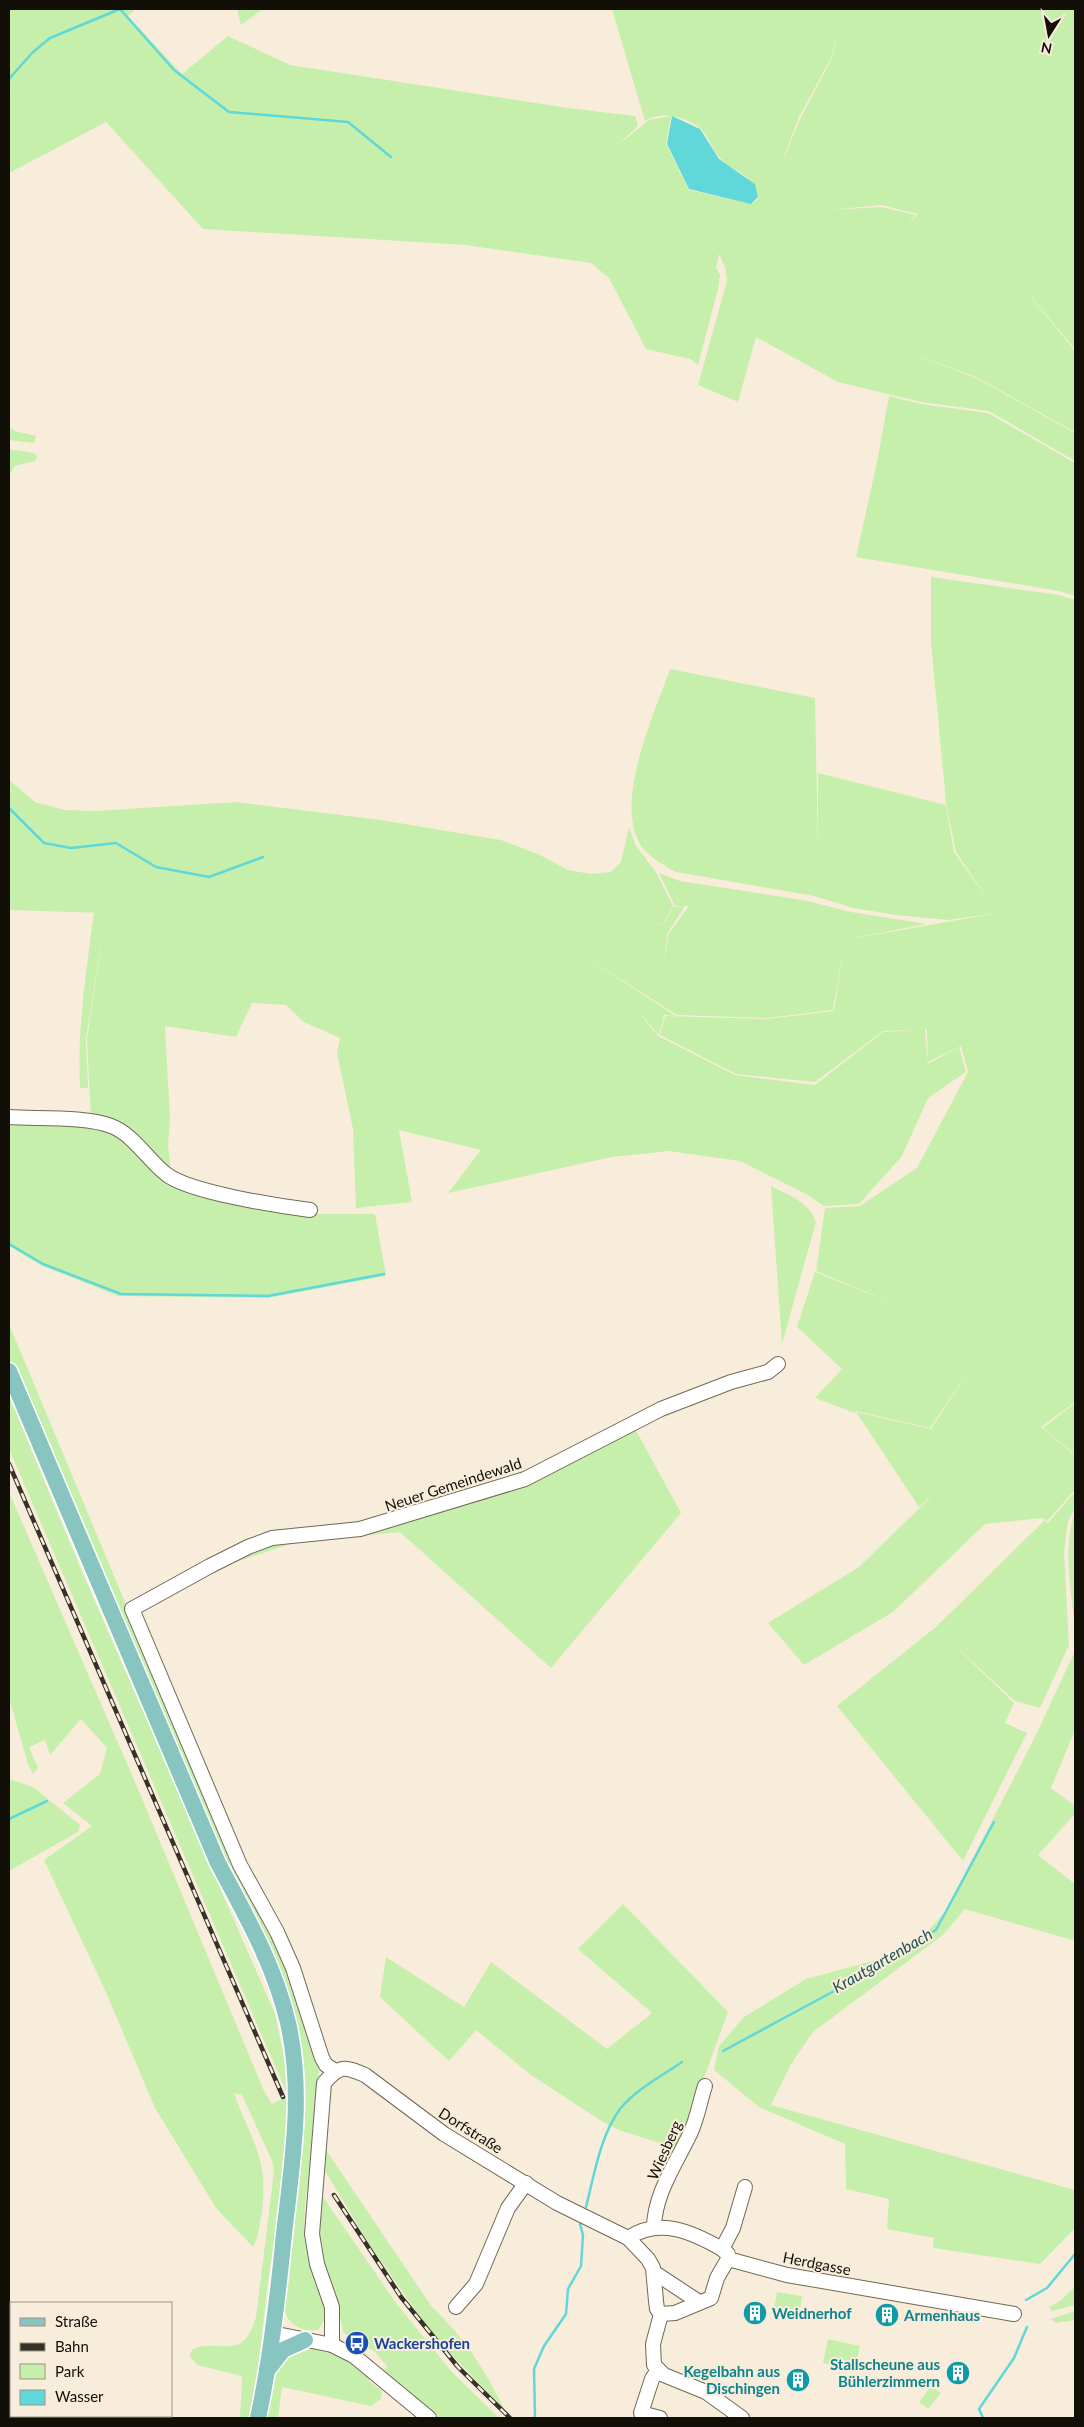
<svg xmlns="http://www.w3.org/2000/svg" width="1084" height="2427" font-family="Lato,sans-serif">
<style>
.green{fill:#c7efac;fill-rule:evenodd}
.water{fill:#60d7d9}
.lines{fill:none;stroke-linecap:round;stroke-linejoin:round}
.stream{stroke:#60d7d9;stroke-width:2.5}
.minor-casing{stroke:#716857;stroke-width:16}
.major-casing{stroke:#fff;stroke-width:19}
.minor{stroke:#fff;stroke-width:14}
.major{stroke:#88c4c0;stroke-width:16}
.rail-casing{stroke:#363229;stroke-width:4.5}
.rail{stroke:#f8edda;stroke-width:2.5;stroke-dasharray:8;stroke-linecap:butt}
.labels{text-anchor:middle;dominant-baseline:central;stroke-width:4;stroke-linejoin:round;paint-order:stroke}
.street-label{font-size:15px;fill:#120f08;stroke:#f8edda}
.culture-label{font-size:15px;font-weight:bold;fill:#0d838f;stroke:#f8edda;text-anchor:start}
.transit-label{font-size:15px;font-weight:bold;fill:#164399;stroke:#f8edda;text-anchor:start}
.water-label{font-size:16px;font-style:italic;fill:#1e5253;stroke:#f8edda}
</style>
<rect width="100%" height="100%" fill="#f8edda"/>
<g class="green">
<path d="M9,9H136L128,16L182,74L228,36L290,65L568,108L635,116L638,126L622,141L606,145L623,141L649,120L671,116L666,144L689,190L752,204L759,198C752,170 734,175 719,157C712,149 708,135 700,128C685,117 662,110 645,121L612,9H1075V349L1016,279L1075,351V432L978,378L896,347L978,379L1075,433V461L989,411L921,402L838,382L756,337L738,402L698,385L727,281L725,267L719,254L716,268L720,275L718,289L698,365L690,359L646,349L609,278L591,263L465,245L203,229L106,122L9,173V92L12,88L9,90ZM840,27L831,60L800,119L778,172L799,117L830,60ZM881,205L918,214L901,233L916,215L881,207L829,210Z"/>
<path d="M237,9H263L241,25Z"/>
<path d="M889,396L921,404L988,413L1075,463V596L1059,591L856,557L877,462Z"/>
<path d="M9,427L15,431L36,436L34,443L9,440Z"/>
<path d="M9,449L34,453L37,456L35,461L15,466L9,476Z"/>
<path d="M931,577L1059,595L1075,600V1402L1041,1427L1075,1456V1490L1047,1521L1043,1518L985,1524L893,1612L804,1665L768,1623L859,1567L938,1490L919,1507L856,1412L931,1429L970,1369L930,1428L856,1411L855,1413L815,1398L842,1369L797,1327L815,1272L903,1307L816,1271L825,1208L860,1206L917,1168L968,1072L961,1046L928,1062L927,1029H925L928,1064L959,1047L966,1072L928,1098L902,1156L859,1204L824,1206L806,1194L740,1161L669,1151L612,1157L448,1193L481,1150L399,1130L412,1202L356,1208L353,1129L337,1053L340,1038L304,1022L286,1005L252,1003L236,1037L165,1026L170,1119L168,1145L171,1173L91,1119L87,1039L106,913L86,1039L88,1088H80C77,1029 86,972 94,913H103L9,910V789L21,804L9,788V780L35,802L65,810L96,811L236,802L381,820L501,840L538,854L568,870L591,874L611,872L621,862L629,827L636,846L656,872L673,906L664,922L641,931L665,922L673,907L685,906L667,934L664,962L668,935L689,906H675L659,873L680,881L803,900L851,912L926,924L845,940L997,913L948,920L896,915L853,908L814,896L676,872C665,866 654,860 645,851C609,810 655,713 670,669L815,698L818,853V773L946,805L954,852L991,904L956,852L946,803L931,642ZM844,946L834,1011L767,1019L665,1016L660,1035L736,1074L815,1082L883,1031L917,1030L883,1032L815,1085L735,1075L658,1036L633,1005L659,1035L664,1015L676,1016L577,952L677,1015L767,1018L833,1010Z"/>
<path d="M9,1122L105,1128L122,1135L167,1181L310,1214H375L386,1276L268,1298L118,1296L40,1265L9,1246Z"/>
<path d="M771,1186C789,1195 809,1202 816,1222L782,1344Z"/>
<path d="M9,1324L127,1607L275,1934L319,2070L312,2154L305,2204L304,2237L327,2315L318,2330C306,2332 291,2327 286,2315C280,2298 293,2252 294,2232C297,2193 303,2154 305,2115C310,2030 279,1961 236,1890L28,1407L9,1360Z"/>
<path d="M9,1396L80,1567L275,2014C282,2046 289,2079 289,2112C288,2172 275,2230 267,2290C262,2333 258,2375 251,2418H240L242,2376L197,2365L189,2355L193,2349C224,2338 242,2363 256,2317L272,2188L274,2171L272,2161L242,2095L234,2093C250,2139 269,2157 262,2210C260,2223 259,2235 253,2247L216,2208L155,2108L105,1990L44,1860L92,1826L63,1803L100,1774L107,1748L81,1719L50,1755L45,1740L29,1747L38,1768L33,1774L28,1764L9,1698V1492L138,1789L264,2091L272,2104L288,2096L9,1449Z"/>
<path d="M1075,1403V1455L1043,1428Z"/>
<path d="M633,1425L681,1513L551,1668L400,1532L293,1543L230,1564L262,1544L347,1535L516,1485L521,1488Z"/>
<path d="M1075,1492V1508L1068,1522L1064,1551L1069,1645L1040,1708L1015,1701L951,1642L1014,1703L1005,1723L1027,1733L963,1861L837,1706L936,1627L1045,1520L1048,1523Z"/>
<path d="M1075,1512V1631C1072,1593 1062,1549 1075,1512Z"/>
<path d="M1075,1651V1730L1051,1788L1075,1806V1814L1038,1855L1075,1884V1941L965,1909L943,1935L813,2032L791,2064L771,2105L1075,2190V2228L1040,2264L933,2248L934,2238L887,2229L889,2199L846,2189L845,2144L759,2107L714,2070L719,2046L744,2017L806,1979L891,1956L922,1938L945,1912L1034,1739Z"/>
<path d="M9,1779L33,1787L80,1825L78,1832L9,1871Z"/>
<path d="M623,1904L728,2012L678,2149L619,2130L603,2122L531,2075L476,2030L449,2061L380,1997L386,1957L464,2007L491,1962L607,2049L652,2013L578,1949Z"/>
<path d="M326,2150L432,2307C463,2336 487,2372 505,2411L436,2338L406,2297L366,2239L325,2171Z"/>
<path d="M321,2194L396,2303L451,2371L499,2418H436L421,2407L384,2370L388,2367L374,2351L352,2339L343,2332L338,2304L325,2271L318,2234Z"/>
<path d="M1075,2287V2305L1052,2311L1049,2307L1060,2301Z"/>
<path d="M777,2292L802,2296L800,2309L774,2308Z"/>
<path d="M1075,2311V2320L1056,2323L1050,2319Z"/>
<path d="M828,2339L860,2346L855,2370L823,2363Z"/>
<path d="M311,2349C334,2353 352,2361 369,2377V2381L382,2391L381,2399L371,2406L282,2387L278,2418H264L278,2368L289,2357Z"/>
<path d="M931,2386L941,2393L928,2409L919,2402Z"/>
</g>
<path class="water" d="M672,116L700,129L719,159L755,184L758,197L751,204L689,189L667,144Z"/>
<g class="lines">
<g class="stream">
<path d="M120,9L174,70L229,112L348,122L391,157"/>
<path d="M9,79L32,53L50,38L120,9"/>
<path d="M9,808L44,843L71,848L116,843L156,867L209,877L263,857"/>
<path d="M9,1244L43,1264L121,1294L268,1296L384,1274"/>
<path d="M9,1819L47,1801"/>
<path d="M723,2051L836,1990L936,1930L994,1822"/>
<path d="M586,2207C594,2176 600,2136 620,2109C635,2090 662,2076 682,2062"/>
<path d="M1026,2300L1047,2288L1075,2254"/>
<path d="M535,2418L534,2369L544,2346L566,2314L568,2289L581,2266L583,2235L580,2224"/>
<path d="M983,2418L979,2409L1014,2358L1027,2327"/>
</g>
<g class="minor-casing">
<g id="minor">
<path d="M9,1117C36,1119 87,1116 111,1126C133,1134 148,1160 166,1174C188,1192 278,1206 310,1210"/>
<path d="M335,2071L326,2065L322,2058L293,1968L277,1932L240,1865L132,1609L210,1566L248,1547L272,1538L360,1529L525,1479L661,1409L731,1382L768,1372L778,1364"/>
<path d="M654,2228C654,2195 676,2163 690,2134C697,2120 700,2101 705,2086"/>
<path d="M628,2238C660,2217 692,2232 722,2249L728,2254V2259L787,2275L1014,2314"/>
<path d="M722,2249L733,2228L745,2187"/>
<path d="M655,2273L699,2302"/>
<path d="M456,2307L476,2284L508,2208L526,2183"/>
<path d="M661,2314L675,2313L711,2298L717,2278L728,2259"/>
<path d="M272,2333L332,2345L354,2356L429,2418"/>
<path d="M332,2345V2307L317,2264L312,2234L324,2083C340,2065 344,2066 365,2075L444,2134L557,2203L628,2238L648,2259L653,2268L656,2301L657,2309L661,2314L653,2344L654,2365L664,2375L706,2392L742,2418"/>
<path d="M658,2370L652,2379L641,2413L660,2418"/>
</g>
</g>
<g class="major-casing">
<g id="major">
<path d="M9,1371L218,1863C245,1914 275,1966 288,2023C304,2092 292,2164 284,2234C278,2296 271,2358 258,2418"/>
<path d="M269,2368L283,2350L305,2340"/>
</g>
</g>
<use href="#minor" class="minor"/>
<use href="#major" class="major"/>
<g class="rail-casing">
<g id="rail">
<path d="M9,1464L283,2097"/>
<path d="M334,2195L401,2297L458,2367L510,2418"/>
</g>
</g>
<use href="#rail" class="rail"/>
</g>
<defs>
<g id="building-disc" transform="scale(1.25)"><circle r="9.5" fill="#0f9aa8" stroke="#f8edda"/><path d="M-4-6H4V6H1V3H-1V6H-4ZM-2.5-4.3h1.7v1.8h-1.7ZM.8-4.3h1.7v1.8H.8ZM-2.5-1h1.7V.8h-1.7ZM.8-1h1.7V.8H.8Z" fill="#fff"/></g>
<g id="bus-disc" transform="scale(1.25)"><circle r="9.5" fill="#1a4fb4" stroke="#f8edda"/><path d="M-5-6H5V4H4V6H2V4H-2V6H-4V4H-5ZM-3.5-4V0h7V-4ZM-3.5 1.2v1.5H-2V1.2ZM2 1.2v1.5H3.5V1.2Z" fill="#fff"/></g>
</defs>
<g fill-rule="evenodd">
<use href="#building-disc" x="755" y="2313"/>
<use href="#building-disc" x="887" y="2315"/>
<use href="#bus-disc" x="357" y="2343"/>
<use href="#building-disc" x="958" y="2373"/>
<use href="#building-disc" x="798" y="2380"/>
</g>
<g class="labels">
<g class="street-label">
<text transform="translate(453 1484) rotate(-18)">Neuer Gemeindewald</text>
<text transform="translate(471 2130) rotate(32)">Dorfstraße</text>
<text transform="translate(664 2150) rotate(-66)">Wiesberg</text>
<text transform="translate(817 2263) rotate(11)">Herdgasse</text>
</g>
<g class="culture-label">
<text x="772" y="2313">Weidnerhof</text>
<text x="904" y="2315">Armenhaus</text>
<text x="940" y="2364" text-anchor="end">Stallscheune aus<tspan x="940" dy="17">Bühlerzimmern</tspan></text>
<text x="780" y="2371" text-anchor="end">Kegelbahn aus<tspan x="780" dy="17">Dischingen</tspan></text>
</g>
<g class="transit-label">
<text x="374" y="2343">Wackershofen</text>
</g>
<g class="water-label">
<text transform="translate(882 1960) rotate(-30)">Krautgartenbach</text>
</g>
</g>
<rect width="1084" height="2427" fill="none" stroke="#120f08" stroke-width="20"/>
<rect x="10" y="2302" width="162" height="115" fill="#f8edda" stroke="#9c9486"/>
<rect x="20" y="2318" width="25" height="8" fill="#88c4c0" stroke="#9c9486"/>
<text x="55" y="2327" font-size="15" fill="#120f08">Straße</text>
<rect x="20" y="2343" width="25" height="8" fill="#363229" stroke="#9c9486"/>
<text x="55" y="2352" font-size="15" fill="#120f08">Bahn</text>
<rect x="20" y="2364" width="25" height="15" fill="#c7efac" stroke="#9c9486"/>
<text x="55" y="2377" font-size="15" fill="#120f08">Park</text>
<rect x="20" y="2390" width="25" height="15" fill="#60d7d9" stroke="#9c9486"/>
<text x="55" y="2402" font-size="15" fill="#120f08">Wasser</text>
<g transform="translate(1049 35) rotate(191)" stroke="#f8edda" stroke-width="4" paint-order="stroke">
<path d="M0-4L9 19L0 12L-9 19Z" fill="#120f08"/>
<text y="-8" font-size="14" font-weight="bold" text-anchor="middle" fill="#120f08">N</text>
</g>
</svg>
